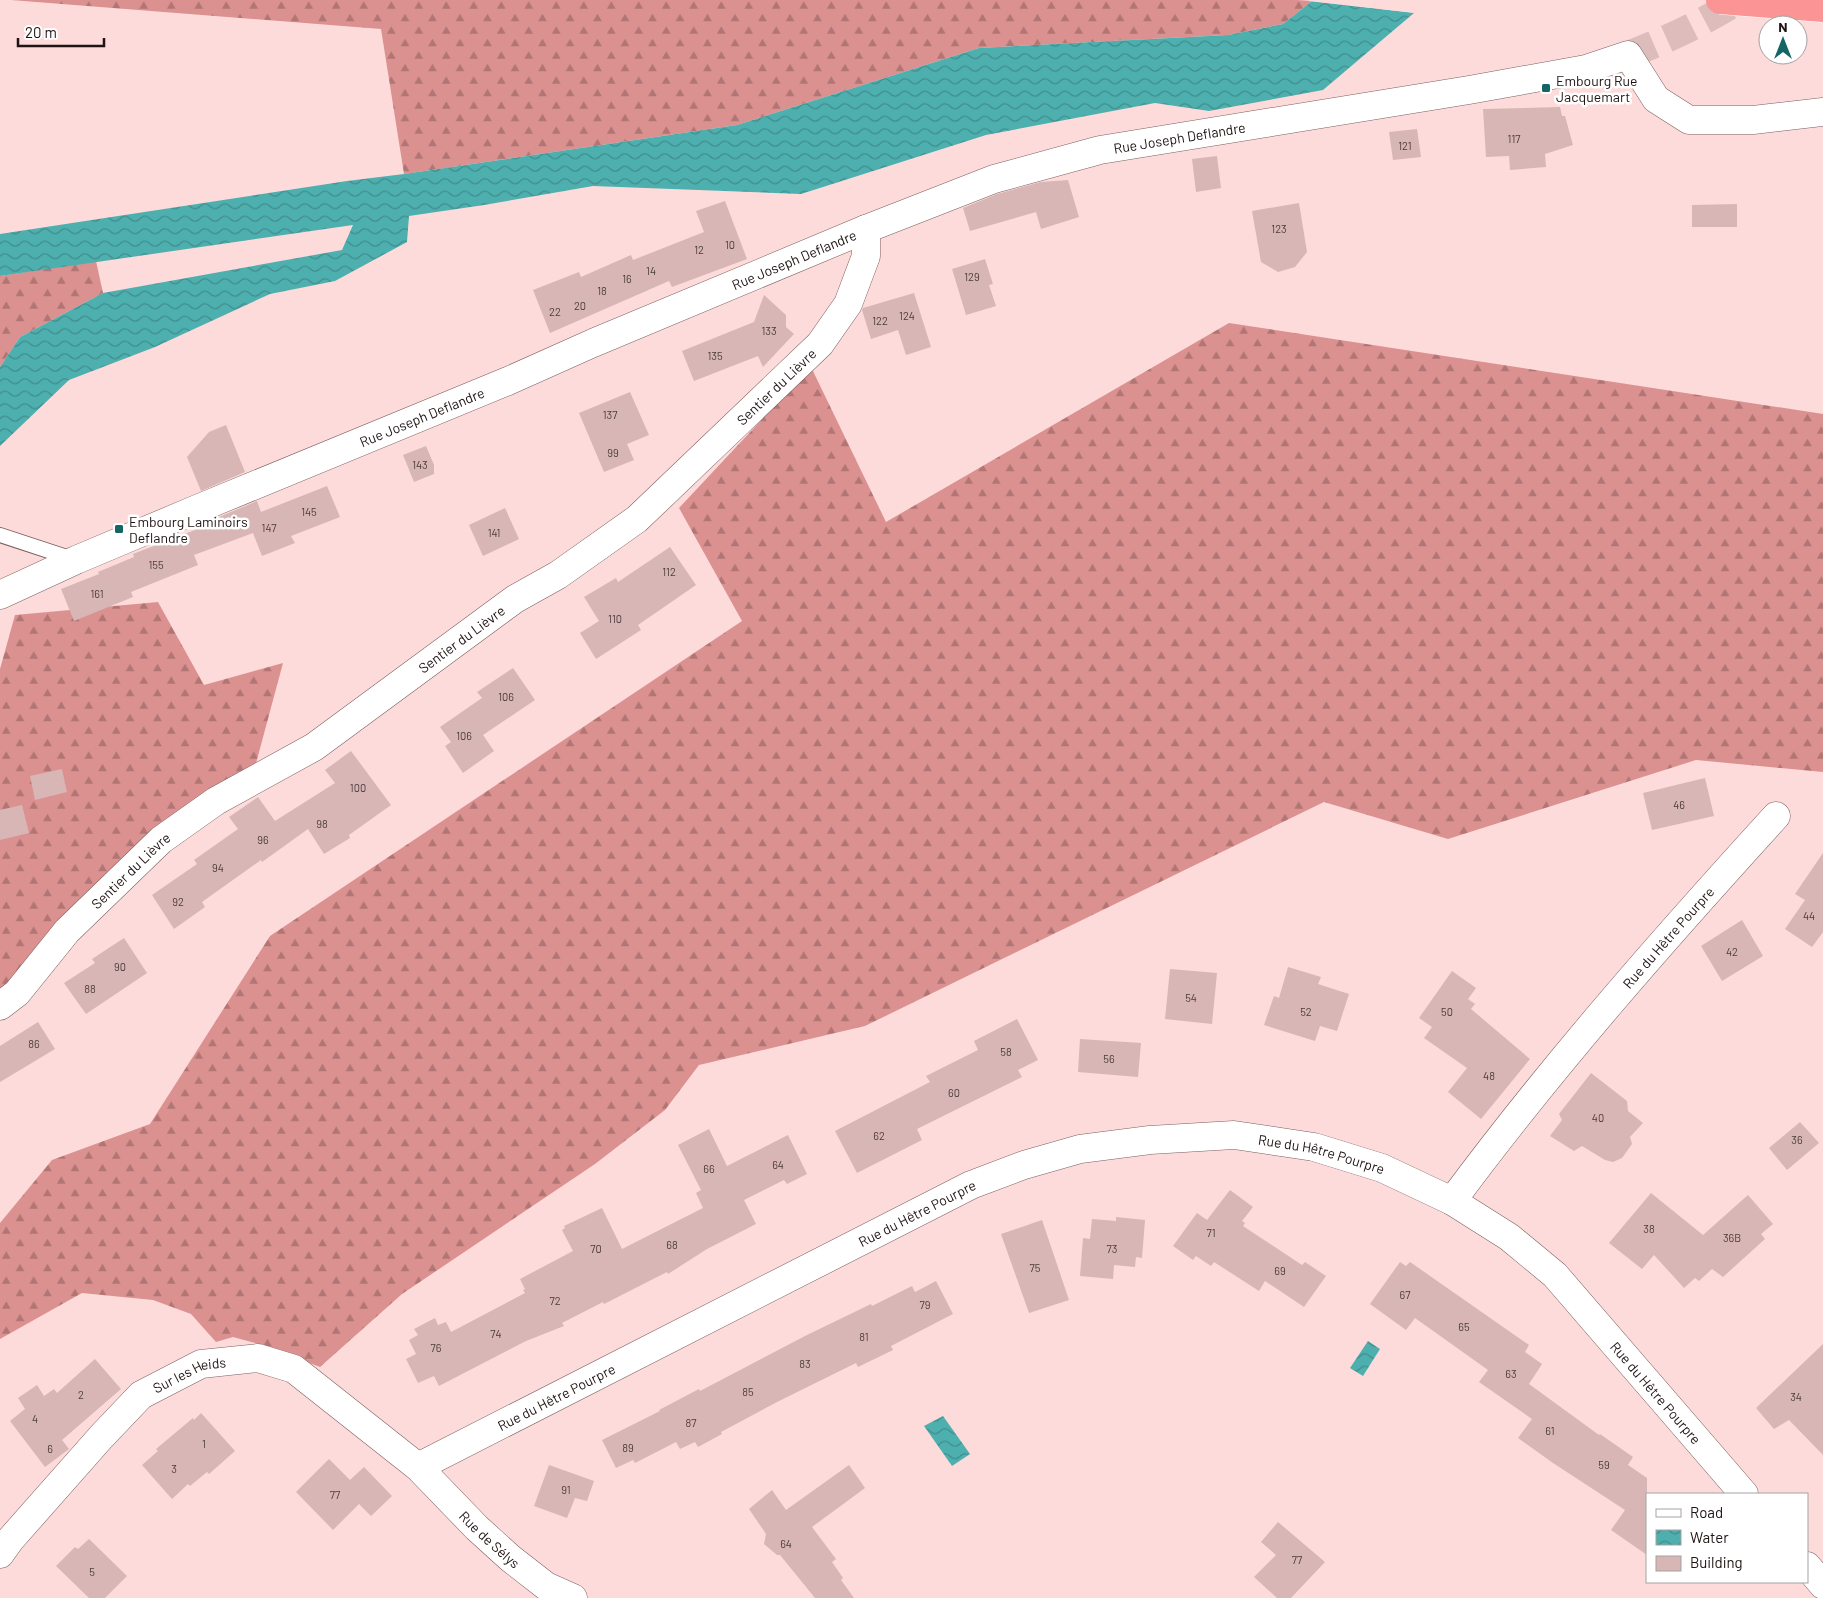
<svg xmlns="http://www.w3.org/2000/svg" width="1823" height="1598" font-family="Barlow,sans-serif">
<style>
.forest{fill:url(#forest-firs)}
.water{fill:url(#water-waves)}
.pier{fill:#fddbda}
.building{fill:#d7b6b5}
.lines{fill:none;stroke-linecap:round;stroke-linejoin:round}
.minor-tunnel{stroke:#dcbdbc;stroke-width:28;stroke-dasharray:28 14;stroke-linecap:butt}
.service-casing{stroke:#7c5f5e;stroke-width:16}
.minor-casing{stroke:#7c5f5e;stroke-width:29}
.service{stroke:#fff;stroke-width:14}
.minor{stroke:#fff;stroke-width:28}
.motorway-bridge-casing{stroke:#fff;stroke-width:29;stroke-linecap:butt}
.motorway-bridge{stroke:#fb9494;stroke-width:28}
.poi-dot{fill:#166565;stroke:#fff;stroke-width:2}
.labels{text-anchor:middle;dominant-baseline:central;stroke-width:5;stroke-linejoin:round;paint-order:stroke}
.number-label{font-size:11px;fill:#4d3c3c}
.poi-label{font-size:14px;fill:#1f1313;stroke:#fff;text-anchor:start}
.street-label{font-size:14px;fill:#1f1313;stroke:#fff}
</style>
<defs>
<pattern id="forest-firs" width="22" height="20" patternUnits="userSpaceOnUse" patternTransform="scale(1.25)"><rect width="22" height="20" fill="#db9190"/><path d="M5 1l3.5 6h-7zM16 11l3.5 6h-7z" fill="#b17574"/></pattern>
<pattern id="water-waves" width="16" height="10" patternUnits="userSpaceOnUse" patternTransform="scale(1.25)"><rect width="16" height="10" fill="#4eafaf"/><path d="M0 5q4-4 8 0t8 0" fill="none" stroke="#408d8d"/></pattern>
</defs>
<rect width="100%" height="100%" fill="#fddbda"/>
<g class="forest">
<path d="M11,0H1297L1312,1L1283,24L1228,35L979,48L737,125L404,174L381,29Z"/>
<path d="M96,261L103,293L20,337L0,367V276Z"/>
<path d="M1229,323L1823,414V772L1696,760L1448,839L1324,802L865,1026L699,1065L665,1110L595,1164L402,1294L320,1367L263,1345L233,1337L216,1342L191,1314L153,1300L82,1293L0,1339V1223L52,1160L150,1124L270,936L742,621L679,508L811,367L886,522Z"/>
<path d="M158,602L204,685L283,663L251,782L216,801L0,1006V669L15,615Z"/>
</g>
<g class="water">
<path d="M1312,1L1414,13L1323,90L1209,111L1155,103L986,135L801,194L593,186L484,205L409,216L407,242L335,281L270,294L155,347L69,380L0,446V367L20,337L103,293L342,250L353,225L0,276V234L347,181L404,174L737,125L979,48L1228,35L1283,24Z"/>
<path d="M1368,1341L1380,1349L1363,1376L1350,1368Z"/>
<path d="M943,1416L970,1454L952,1466L924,1426Z"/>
</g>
<path class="pier" d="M1310,0L1414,10L1416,13L1308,1Z"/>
<g class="building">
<path d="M1560,107L1562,116H1565L1573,145L1545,154L1546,167L1510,170L1509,156L1486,157L1483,109Z"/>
<path d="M1417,129L1421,157L1393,160L1389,132Z"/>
<path d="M1217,156L1221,188L1196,192L1192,159Z"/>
<path d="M1068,180L1079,217L1041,229L1036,212L970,231L963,208L997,194L1041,182Z"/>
<path d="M725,201L747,259L672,287L669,281L550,333L533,290L579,272L581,277L631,255L633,260L704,232L696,211Z"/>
<path d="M1299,203L1307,252L1295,267L1278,272L1261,262L1252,211Z"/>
<path d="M1737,204V227H1692V205Z"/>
<path d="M985,259L993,284L989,285L996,306L966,315L952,269Z"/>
<path d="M914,293L931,347L906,355L898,330L871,339L862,310L863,308Z"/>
<path d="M764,295L786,315V327L794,334L763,367L758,356L694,381L682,351L754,322Z"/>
<path d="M630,392L649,435L627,444L634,460L604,472L579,413Z"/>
<path d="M226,425L245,472L201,491L187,457L209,432Z"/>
<path d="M426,446L434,465V474L414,482L403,455Z"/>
<path d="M327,486L340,517L291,536L295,543L262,556L253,533L194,555L198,565L131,592L133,597L74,621L61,589L99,574L98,572L134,557L133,554L213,523L212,520L257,501L261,512Z"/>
<path d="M505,508L519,539L483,556L469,525Z"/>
<path d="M670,547L696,585L638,625L641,630L596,659L580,633L599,621L584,597L616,578L618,582Z"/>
<path d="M513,668L535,700L483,735L494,751L463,773L445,746L451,742L440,727L482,698L477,692Z"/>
<path d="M351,751L391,805L349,835L350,838L324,854L308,829L262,862L261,860L202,902L205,907L174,929L152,895L197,864L194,860L238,829L229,817L258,797L275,821L335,783L325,770Z"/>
<path d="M62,769L67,792L35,800L30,776Z"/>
<path d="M1705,778L1714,816L1652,830L1643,793Z"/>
<path d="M22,805L29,833L0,840V810Z"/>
<path d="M1823,853V932L1812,947L1785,929L1805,900L1795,894Z"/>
<path d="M1742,920L1763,956L1722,981L1701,946Z"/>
<path d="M124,938L147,973L86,1014L64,983L95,963L92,959Z"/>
<path d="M1288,967L1321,977L1318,984L1349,994L1337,1031L1320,1026L1315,1041L1264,1025L1274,996L1279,998Z"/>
<path d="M1170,969L1217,973L1212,1024L1165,1019Z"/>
<path d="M1452,971L1476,988L1468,999L1475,1004L1471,1009L1530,1059L1481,1119L1448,1092L1467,1068L1424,1038L1432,1027L1419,1018Z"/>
<path d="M1017,1019L1038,1060L1018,1070L1022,1077L917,1129L922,1140L857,1173L835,1131L930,1082L926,1076L978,1050L974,1041Z"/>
<path d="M38,1022L55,1049L0,1082V1046Z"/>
<path d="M1080,1039L1141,1043L1138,1077L1078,1072Z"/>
<path d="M1591,1073L1627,1101L1628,1111L1643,1123L1630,1137L1632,1144L1622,1158L1613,1162L1605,1160L1582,1146L1574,1151L1550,1136L1562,1120L1559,1114Z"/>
<path d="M1800,1122L1819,1143L1787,1170L1769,1148Z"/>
<path d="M709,1129L727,1166L788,1135L807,1174L787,1184L784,1180L744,1200L756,1224L707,1249L668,1274L667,1272L604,1304L603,1302L562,1323L564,1326L526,1341L439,1386L434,1376L418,1383L406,1359L416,1354L409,1340L418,1335L414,1329L435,1318L438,1325L446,1322L451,1332L525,1293L523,1290L525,1289L520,1279L573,1251L562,1230L565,1228L564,1226L602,1208L622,1249L703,1208L696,1193L701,1190L678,1145Z"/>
<path d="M1230,1190L1253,1207L1242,1221L1245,1223L1243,1226L1302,1265L1305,1262L1326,1276L1304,1307L1265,1281L1259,1291L1214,1262L1211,1266L1196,1256L1193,1260L1173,1246L1197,1213L1207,1220Z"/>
<path d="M1651,1193L1703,1235L1748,1195L1773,1224L1761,1234L1765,1239L1723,1277L1712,1269L1699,1281L1695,1278L1684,1288L1654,1255L1642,1269L1609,1243Z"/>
<path d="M1116,1217L1145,1220L1142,1258L1136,1257L1135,1267L1114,1265L1113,1279L1080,1276L1083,1238L1090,1239L1092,1219L1116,1221Z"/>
<path d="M1042,1220L1069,1300L1029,1313L1001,1234Z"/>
<path d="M1400,1262L1406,1266L1410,1262L1529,1345L1525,1352L1542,1364L1529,1384L1599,1435L1600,1434L1633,1457L1628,1465L1647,1478V1555L1611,1530L1625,1510L1553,1463L1518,1438L1532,1419L1479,1382L1488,1370L1415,1318L1406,1330L1370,1304Z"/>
<path d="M936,1281L953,1314L891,1346L893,1350L858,1367L856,1363L775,1403L721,1432L722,1434L698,1447L695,1442L680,1449L676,1442L635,1463L633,1460L616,1468L602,1440L660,1411L659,1410L699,1389L700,1391L805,1336L871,1304L872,1306L912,1286L915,1292Z"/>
<path d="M1823,1344V1455L1789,1420L1774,1429L1756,1408Z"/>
<path d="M95,1359L121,1389L62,1440L69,1449L45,1467L10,1421L25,1409L18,1398L37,1385L44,1396L54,1389L57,1393Z"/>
<path d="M201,1413L235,1451L209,1474L207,1472L190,1486L188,1484L172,1499L142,1465L158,1451L156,1449L193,1418L194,1420Z"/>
<path d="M329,1459L350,1480L364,1467L392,1496L371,1516L359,1504L333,1530L296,1492Z"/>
<path d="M549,1465L594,1481L587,1501L575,1498L567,1518L534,1506Z"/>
<path d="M849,1465L865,1488L812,1527L836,1559L832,1562L843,1578L841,1580L854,1598H815L780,1555H777L764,1544L766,1534L749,1509L772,1490L786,1510Z"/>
<path d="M1278,1522L1325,1562L1291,1598H1277L1254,1577L1276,1555L1261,1542Z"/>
<path d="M89,1539L127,1576L105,1598H89L56,1566L75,1547L78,1549Z"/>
</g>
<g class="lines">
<path class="minor-tunnel" d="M1628,55C1666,40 1705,22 1739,0"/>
<g class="service-casing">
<path id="service" d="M0,535L73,559"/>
</g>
<g class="minor-casing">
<g id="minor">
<path id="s1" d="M0,595L76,560L197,509L508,381L593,343L866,229L994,179L1100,150L1469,90L1586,69L1628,55L1656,99L1689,120H1753L1823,112"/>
<path id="s2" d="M0,1006L17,993L67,931L161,840L216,801L314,747L515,599L558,575L637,519L820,344L848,304L866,256V229"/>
<path id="s3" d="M1452,1201C1552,1066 1663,940 1776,816"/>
<path id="s4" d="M418,1467L971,1185L1024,1165L1080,1149L1150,1140L1234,1135L1314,1147L1382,1168L1452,1201L1509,1237L1555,1275L1744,1494"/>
<path id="s5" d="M0,1554L10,1540L101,1437L141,1395L201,1364L258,1358L294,1369L418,1467L477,1528L510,1558L546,1586L573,1598"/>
<path d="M1807,1566L1823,1585"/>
</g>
</g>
<use href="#service" class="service"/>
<use href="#minor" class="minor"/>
<g class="motorway-bridge-casing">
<path id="motorway-bridge" d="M1720,0L1823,8"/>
</g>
<use href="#motorway-bridge" class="motorway-bridge"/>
</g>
<g class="poi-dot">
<rect x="1541" y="83" width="10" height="10" rx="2.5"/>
<rect x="114" y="524" width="10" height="10" rx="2.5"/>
</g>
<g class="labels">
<g class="number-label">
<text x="1514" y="138">117</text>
<text x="1405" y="145">121</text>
<text x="1279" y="228">123</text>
<text x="730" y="244">10</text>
<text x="699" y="249">12</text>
<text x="651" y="270">14</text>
<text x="972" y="276">129</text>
<text x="627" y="278">16</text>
<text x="602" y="290">18</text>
<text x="580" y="305">20</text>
<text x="555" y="311">22</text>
<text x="907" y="315">124</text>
<text x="880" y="320">122</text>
<text x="769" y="330">133</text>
<text x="715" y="355">135</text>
<text x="610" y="414">137</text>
<text x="613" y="452">99</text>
<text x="420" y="464">143</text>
<text x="309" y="511">145</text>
<text x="269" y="527">147</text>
<text x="494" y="532">141</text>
<text x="156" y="564">155</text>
<text x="669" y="571">112</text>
<text x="97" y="593">161</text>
<text x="615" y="618">110</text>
<text x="506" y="696">106</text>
<text x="464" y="735">106</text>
<text x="358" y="787">100</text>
<text x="1679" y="804">46</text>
<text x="322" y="823">98</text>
<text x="263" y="839">96</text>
<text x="218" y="867">94</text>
<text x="178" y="901">92</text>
<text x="1809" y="915">44</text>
<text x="1732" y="951">42</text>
<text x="120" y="966">90</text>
<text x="90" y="988">88</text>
<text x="1191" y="997">54</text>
<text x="1306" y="1011">52</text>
<text x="1447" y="1011">50</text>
<text x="34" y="1043">86</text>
<text x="1006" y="1051">58</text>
<text x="1109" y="1058">56</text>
<text x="1489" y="1075">48</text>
<text x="954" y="1092">60</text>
<text x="1598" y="1117">40</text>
<text x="879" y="1135">62</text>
<text x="1797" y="1139">36</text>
<text x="778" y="1164">64</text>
<text x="709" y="1168">66</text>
<text x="1649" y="1228">38</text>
<text x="1211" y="1232">71</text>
<text x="1732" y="1237">36B</text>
<text x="672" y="1244">68</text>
<text x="596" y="1248">70</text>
<text x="1112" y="1248">73</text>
<text x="1035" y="1267">75</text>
<text x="1280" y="1270">69</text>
<text x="1405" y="1294">67</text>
<text x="555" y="1300">72</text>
<text x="925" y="1304">79</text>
<text x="1464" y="1326">65</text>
<text x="496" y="1333">74</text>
<text x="864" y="1336">81</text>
<text x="436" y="1347">76</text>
<text x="805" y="1363">83</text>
<text x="1511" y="1373">63</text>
<text x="748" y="1391">85</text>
<text x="81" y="1394">2</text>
<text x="1796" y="1396">34</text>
<text x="35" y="1418">4</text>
<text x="691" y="1422">87</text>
<text x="1550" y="1430">61</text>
<text x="204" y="1443">1</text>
<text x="628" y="1447">89</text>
<text x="50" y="1448">6</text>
<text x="1604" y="1464">59</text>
<text x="174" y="1468">3</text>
<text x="566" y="1489">91</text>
<text x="335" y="1494">77</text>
<text x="786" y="1543">64</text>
<text x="1297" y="1559">77</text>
<text x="92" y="1571">5</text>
</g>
<g class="poi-label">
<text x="1556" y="80">Embourg Rue<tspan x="1556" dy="16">Jacquemart</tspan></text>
<text x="129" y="521">Embourg Laminoirs<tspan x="129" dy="16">Deflandre</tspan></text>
</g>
<g class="street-label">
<text stroke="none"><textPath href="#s1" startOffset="1268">Rue Joseph Deflandre</textPath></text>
<text stroke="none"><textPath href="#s1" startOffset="862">Rue Joseph Deflandre</textPath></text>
<text stroke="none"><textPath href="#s2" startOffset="999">Sentier du Lièvre</textPath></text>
<text stroke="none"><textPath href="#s1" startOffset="458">Rue Joseph Deflandre</textPath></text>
<text stroke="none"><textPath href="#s2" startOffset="594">Sentier du Lièvre</textPath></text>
<text stroke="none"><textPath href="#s2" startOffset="189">Sentier du Lièvre</textPath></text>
<text stroke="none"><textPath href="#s3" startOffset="341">Rue du Hêtre Pourpre</textPath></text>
<text stroke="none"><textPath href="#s4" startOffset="980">Rue du Hêtre Pourpre</textPath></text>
<text stroke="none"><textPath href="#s4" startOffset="560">Rue du Hêtre Pourpre</textPath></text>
<text stroke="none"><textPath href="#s5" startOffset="266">Sur les Heids</textPath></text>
<text stroke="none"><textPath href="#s4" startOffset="1402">Rue du Hêtre Pourpre</textPath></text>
<text stroke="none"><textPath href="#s4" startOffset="155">Rue du Hêtre Pourpre</textPath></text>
<text stroke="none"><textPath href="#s5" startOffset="635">Rue de Sélys</textPath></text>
</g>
</g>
<rect x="1646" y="1493" width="162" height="90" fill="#ffffff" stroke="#a5a1a1"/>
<rect x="1656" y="1509" width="25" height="8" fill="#ffffff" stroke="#a5a1a1"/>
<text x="1690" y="1518" font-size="15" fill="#1f1313">Road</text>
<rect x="1656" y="1530" width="25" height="15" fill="url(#water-waves)" stroke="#a5a1a1"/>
<text x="1690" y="1543" font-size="15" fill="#1f1313">Water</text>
<rect x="1656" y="1556" width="25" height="15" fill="#d7b6b5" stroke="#a5a1a1"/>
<text x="1690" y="1568" font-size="15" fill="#1f1313">Building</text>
<g transform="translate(1783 40)"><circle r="24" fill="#ffffff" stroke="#a5a1a1"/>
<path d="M0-4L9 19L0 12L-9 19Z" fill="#166565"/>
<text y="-8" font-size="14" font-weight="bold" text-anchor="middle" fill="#1f1313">N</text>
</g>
<path d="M18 38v8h86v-8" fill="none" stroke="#1f1313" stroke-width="2.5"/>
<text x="25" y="38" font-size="15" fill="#1f1313" stroke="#ffffff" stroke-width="4" paint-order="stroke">20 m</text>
</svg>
